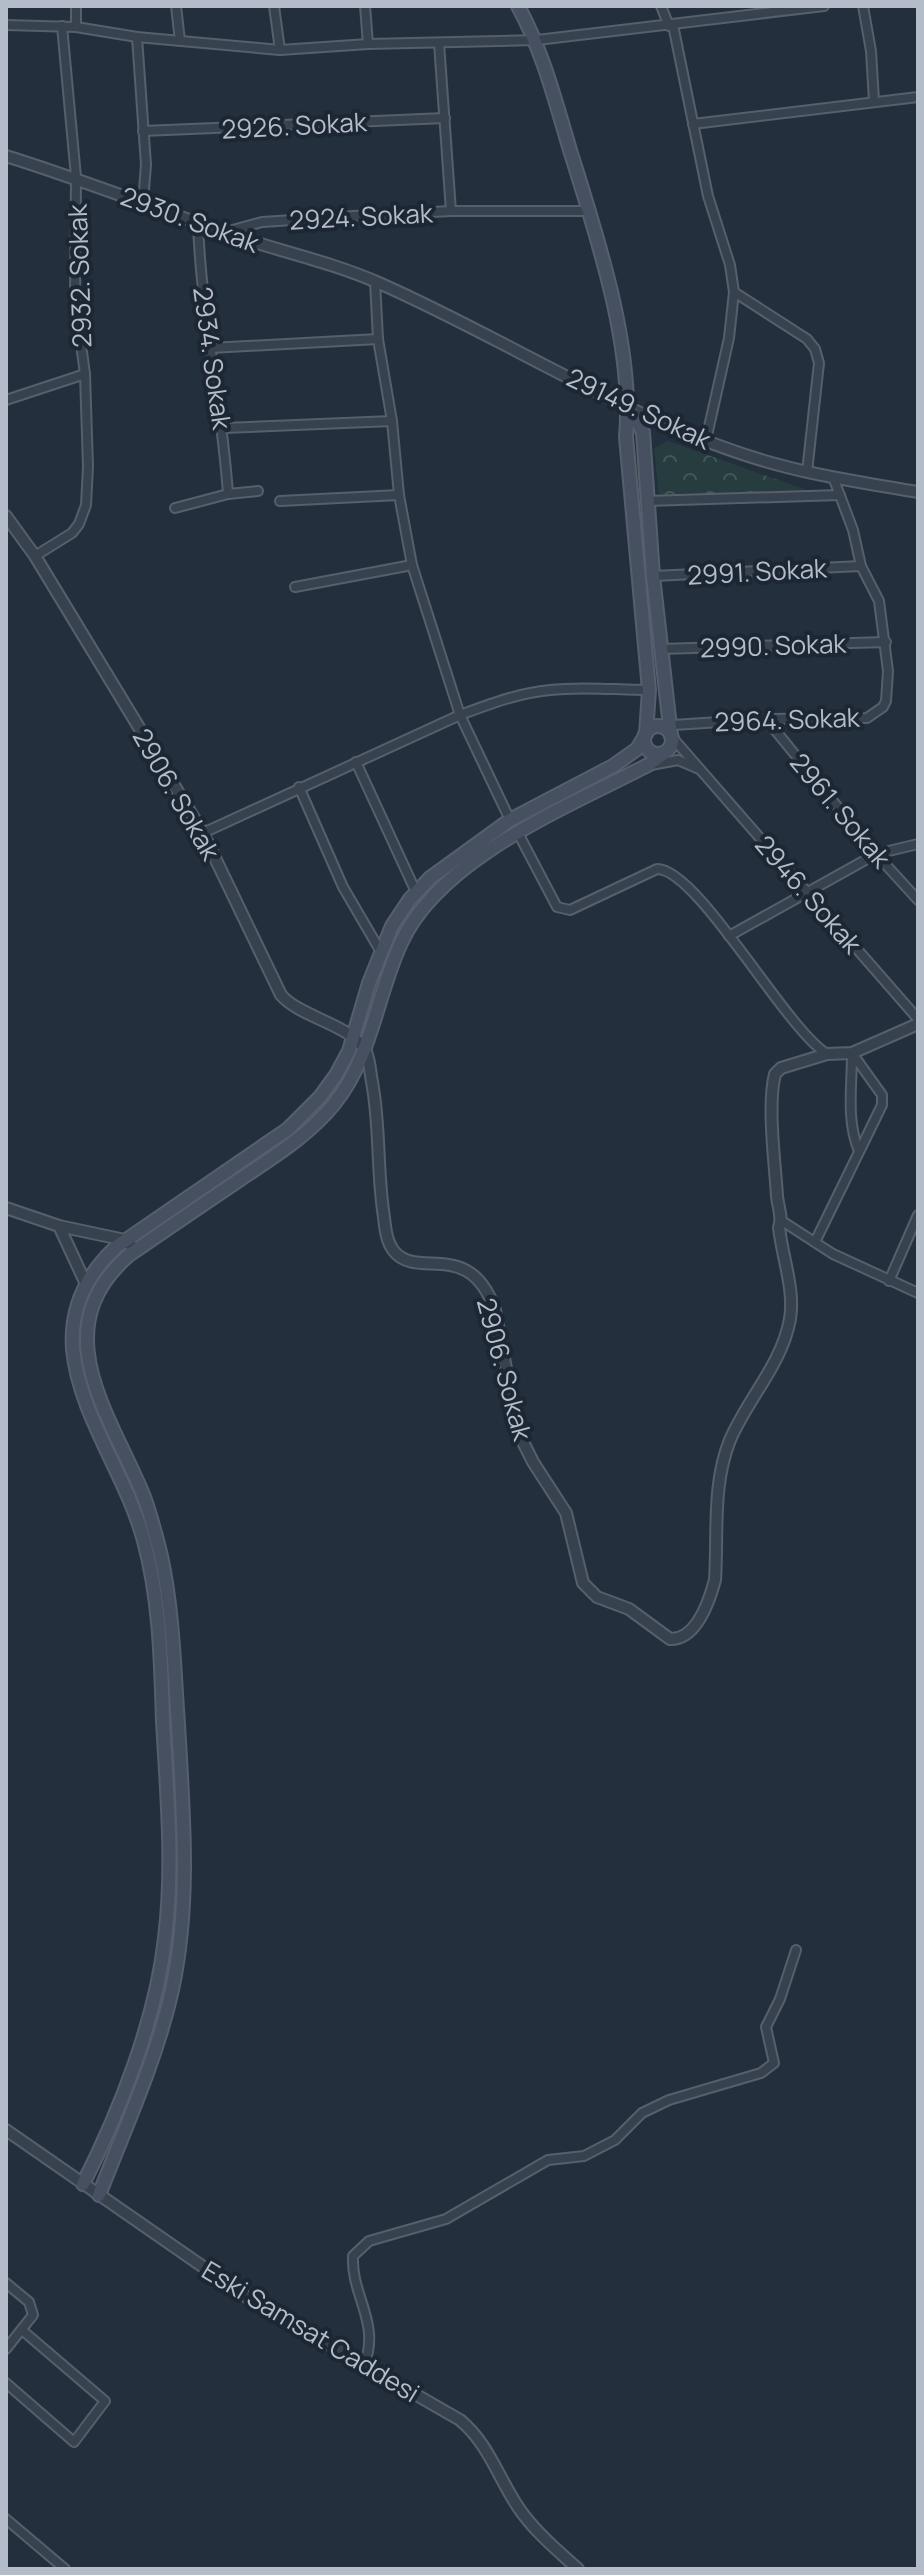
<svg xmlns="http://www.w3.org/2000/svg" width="924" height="2575" font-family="Manrope,sans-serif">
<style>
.park{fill:url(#park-crowns)}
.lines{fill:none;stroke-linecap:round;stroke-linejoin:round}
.minor-casing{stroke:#565f6c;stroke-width:12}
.tertiary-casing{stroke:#565f6c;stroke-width:14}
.secondary-casing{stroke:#565f6c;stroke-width:16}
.minor{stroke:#38414e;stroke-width:8}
.tertiary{stroke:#38414e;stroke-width:10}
.secondary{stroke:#465061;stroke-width:12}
.labels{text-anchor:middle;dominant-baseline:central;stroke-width:8;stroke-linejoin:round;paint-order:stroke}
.street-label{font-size:26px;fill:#b4bcc9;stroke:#1d2633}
</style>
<defs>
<pattern id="park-crowns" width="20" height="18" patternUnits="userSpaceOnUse" patternTransform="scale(2)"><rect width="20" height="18" fill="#263c3f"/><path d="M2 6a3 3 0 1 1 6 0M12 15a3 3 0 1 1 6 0" fill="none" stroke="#435659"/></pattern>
</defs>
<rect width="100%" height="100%" fill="#242f3e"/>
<path class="park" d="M668,441L804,489V492L659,495L654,448Z"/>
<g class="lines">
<g class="minor-casing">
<g id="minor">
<path d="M176,6L180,41"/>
<path d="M274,6L280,50"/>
<path d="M365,6L368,44"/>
<path d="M661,6L669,26"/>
<path d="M863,6L871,51L874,101"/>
<path d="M6,25L76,27L137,37L280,50L368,44L537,40L824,6"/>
<path d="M673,25L708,196L730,265L734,292L807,339L815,349L819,363L807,472"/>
<path d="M76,27V6"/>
<path d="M137,37L146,165L143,202"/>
<path d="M439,43L451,211"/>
<path d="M693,124L918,97"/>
<path d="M143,131L445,118"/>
<path d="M198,223C201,314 222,403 228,494"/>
<path d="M225,232L262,222L354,216L451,211H589"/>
<path d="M375,281L378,339L392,421L399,495L412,565L460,715L510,820"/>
<path d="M210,348L378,339"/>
<path d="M6,400L85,374"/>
<path d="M224,428L392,421"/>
<path d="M706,440L729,338L734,292"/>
<path d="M280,501L399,495"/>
<path d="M647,501L840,495"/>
<path d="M175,508L228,494L258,491"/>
<path d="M35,556L72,533L79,524L86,505L88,467L85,374L75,300L76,177L62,26"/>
<path d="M653,576L861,566"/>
<path d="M295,587L412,565"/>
<path d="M661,649L886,642"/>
<path d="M766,719L876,854L918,900"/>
<path d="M658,726L766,719L867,718L883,707L886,701L888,671L879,601L861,566L853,530L833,477"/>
<path d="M671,736L918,1019"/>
<path d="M356,762L416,892"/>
<path d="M651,765L678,760L699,769"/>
<path d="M299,787L343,887L381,952"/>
<path d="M203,833L460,715C490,704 518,693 550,690C582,686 616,690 649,690"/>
<path d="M518,833L557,907L570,910L657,869C698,869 784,1027 827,1054"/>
<path d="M729,936L876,854L918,844"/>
<path d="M852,1054C852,1086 846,1121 859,1151"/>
<path d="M782,1221L833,1254L918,1293"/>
<path d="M815,1242L882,1105V1095L852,1053"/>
<path d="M889,1281L918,1215"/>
<path d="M6,2283L29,2302L33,2315L6,2349"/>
<path d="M364,2365C381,2323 351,2296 353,2256L369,2241L446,2219L548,2160L584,2156L615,2140L642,2113L669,2100L761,2073L774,2063L766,2027L780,1999L796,1950"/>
<path d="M6,2383L74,2442L105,2401L22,2330"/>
<path d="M6,2519L65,2569"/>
</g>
</g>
<g class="tertiary-casing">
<g id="tertiary">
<path d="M6,156C80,179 151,207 223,232C274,250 329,261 379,283C506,339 625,418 758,459C810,475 864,483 918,492"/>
<path d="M6,516L35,556L203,833L281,995C301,1018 353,1025 366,1052C370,1061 370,1072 372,1082C380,1124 377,1167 383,1210C385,1223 385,1239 393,1250C417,1282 469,1236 495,1310L518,1432L533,1462L566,1513L583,1583L597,1597L629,1609L670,1639C696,1640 709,1602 715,1580C718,1534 712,1484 730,1440C748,1398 782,1364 790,1319C795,1289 782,1257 779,1227C783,1218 778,1207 777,1196C775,1163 767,1105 775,1074L781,1068L827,1054L852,1053L918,1024"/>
<path d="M6,1208L59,1226L125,1240L136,1250"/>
<path d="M59,1226L86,1284"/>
<path d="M6,2130L248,2298L460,2420C488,2443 498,2477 518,2507C534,2531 557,2550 578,2569"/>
</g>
</g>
<g class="secondary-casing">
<g id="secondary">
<path d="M628,406L643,432L653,576L671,736"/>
<circle cx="658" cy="740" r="14"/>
<path d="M83,2184C120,2111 156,2020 165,1938C174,1866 167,1793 163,1721C161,1660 160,1600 144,1541C127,1476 79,1415 73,1349C70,1308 87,1274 116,1247L288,1129L320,1097L336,1075L349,1051L369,983L392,926L410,899L430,878L510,820L613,766L637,749L646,734L649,690L626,437C634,346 597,237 570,150C555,100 543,52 518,6"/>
<path d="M99,2195C125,2128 156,2061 172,1990C191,1902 183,1813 178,1724C174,1668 173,1611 161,1556C156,1536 151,1516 144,1497C112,1417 42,1330 129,1255C165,1230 202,1205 239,1180C273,1157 308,1136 334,1104C372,1057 376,997 401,943C439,858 569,806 648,765L664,753"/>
</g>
</g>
<use href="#minor" class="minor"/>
<use href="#tertiary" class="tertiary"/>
<use href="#secondary" class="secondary"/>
</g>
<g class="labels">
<g class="street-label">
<text transform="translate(294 125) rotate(-3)">2926. Sokak</text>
<text transform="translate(361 216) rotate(-3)">2924. Sokak</text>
<text transform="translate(190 219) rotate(20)">2930. Sokak</text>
<text transform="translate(79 276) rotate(-92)">2932. Sokak</text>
<text transform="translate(213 358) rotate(82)">2934. Sokak</text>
<text transform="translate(639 408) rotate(25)">29149. Sokak</text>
<text transform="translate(757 571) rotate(-3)">2991. Sokak</text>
<text transform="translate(773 645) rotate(-2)">2990. Sokak</text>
<text transform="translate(787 719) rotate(-2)">2964. Sokak</text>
<text transform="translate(177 794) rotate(60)">2906. Sokak</text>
<text transform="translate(841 810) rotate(50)">2961. Sokak</text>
<text transform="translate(809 894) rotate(49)">2946. Sokak</text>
<text transform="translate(505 1369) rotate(75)">2906. Sokak</text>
<text transform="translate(311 2331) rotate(31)">Eski Samsat Caddesi</text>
</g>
</g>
<rect width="924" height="2575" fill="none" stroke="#b4bcc9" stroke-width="16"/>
</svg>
